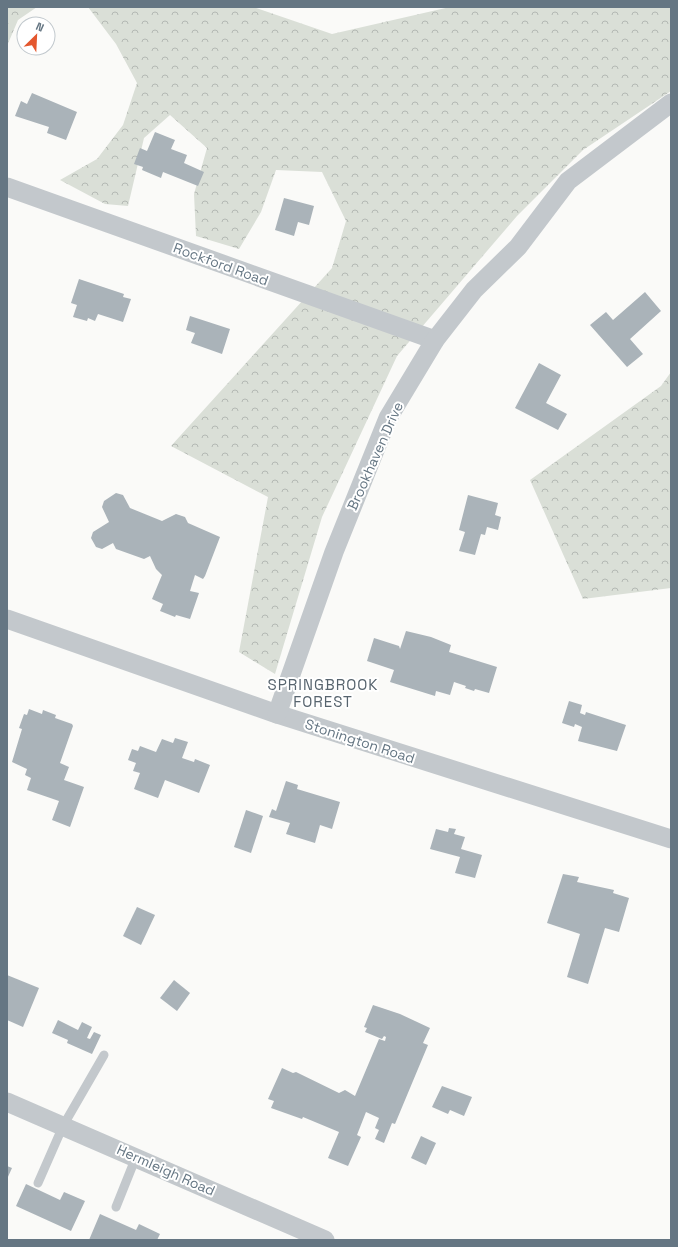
<svg xmlns="http://www.w3.org/2000/svg" width="678" height="1247" font-family="'Space Grotesk',sans-serif">
<style>
.forest{fill:url(#forest-crowns)}
.building{fill:#aab3b9}
.lines{fill:none;stroke-linecap:round;stroke-linejoin:round}
.service{stroke:#c3c8cc;stroke-width:9}
.minor{stroke:#c3c8cc;stroke-width:19}
.labels{text-anchor:middle;dominant-baseline:central;stroke-width:4;stroke-linejoin:round;paint-order:stroke}
.street-label{font-size:14px;fill:#657683;stroke:#fff}
.neighbourhood-label{font-size:15px;letter-spacing:1px;fill:#57646e;stroke:#fff}
</style>
<defs>
<pattern id="forest-crowns" width="20" height="18" patternUnits="userSpaceOnUse"><rect width="20" height="18" fill="#dadfd7"/><path d="M2 6a3 3 0 1 1 6 0M12 15a3 3 0 1 1 6 0" fill="none" stroke="#b4b9b4"/></pattern>
</defs>
<rect width="100%" height="100%" fill="#fafaf8"/>
<g class="forest">
<path d="M7,7H37L18,20L7,46Z"/>
<path d="M88,7H253L332,34L450,7H671V91L583,150L517,216L397,356L322,517L275,674L239,652L268,497L171,446L332,268L346,221L322,172L276,170L261,212L239,249L196,236L194,194L207,148L170,115L144,138L128,206L105,204L60,180L97,159L123,125L137,83L116,44Z"/>
<path d="M671,372V588L583,599L530,480L661,386Z"/>
</g>
<g class="building">
<path d="M32,93L77,112L66,140L47,133L49,127L15,116L21,101L27,104Z"/>
<path d="M155,132L175,140L171,149L187,155L184,163L204,172L198,186L163,172L161,178L142,170L143,167L134,164L140,148L147,151Z"/>
<path d="M284,198L314,206L309,225L298,222L294,236L275,230Z"/>
<path d="M79,279L124,294L123,297L131,299L123,322L98,314L95,321L88,318L87,321L73,317L77,305L71,303Z"/>
<path d="M645,292L661,311L630,339L643,354L627,367L590,325L606,312L613,320Z"/>
<path d="M190,316L230,329L222,354L191,343L195,333L186,330Z"/>
<path d="M539,363L561,375L546,403L567,414L558,430L515,408Z"/>
<path d="M116,493L123,495L130,508L162,521L176,514L185,517L188,523L220,537L205,576L203,579L195,575L190,591L199,593L190,619L176,615L175,617L160,611L163,604L152,599L162,575L156,569L150,556L144,559L116,549L113,543L102,549L96,547L91,538L93,532L109,522L102,507L104,501Z"/>
<path d="M468,495L498,503L495,515L501,517L498,530L487,527L485,535L481,534L475,555L459,551L465,532L459,530Z"/>
<path d="M406,631L431,637L451,645L449,652L497,667L489,693L475,689L474,691L465,688L466,686L454,682L450,695L436,691L435,696L390,682L394,670L367,661L374,638L399,646L400,649Z"/>
<path d="M569,701L582,705L580,713L585,715L586,712L626,725L617,751L578,741L582,727L575,724L574,727L562,723Z"/>
<path d="M29,709L42,714L43,710L56,715L55,718L72,724L73,726L60,763L69,767L64,780L84,787L70,827L52,820L59,801L27,790L31,778L25,775L27,769L12,762L22,729L19,728L24,714L27,715Z"/>
<path d="M175,738L188,742L182,758L194,762L195,759L210,765L199,793L165,780L158,798L134,789L140,773L133,771L136,763L128,760L132,749L138,751L140,746L156,752L162,739L173,743Z"/>
<path d="M286,781L298,785L297,789L340,802L332,829L320,825L315,843L286,834L290,823L269,817L272,809L276,811Z"/>
<path d="M246,810L263,816L251,853L234,847Z"/>
<path d="M449,828L456,829L454,834L465,837L461,849L482,855L475,878L455,873L460,857L430,849L436,829L448,832Z"/>
<path d="M563,874L579,877L577,882L614,890L613,893L629,898L619,932L605,928L588,984L567,977L580,934L547,923Z"/>
<path d="M137,907L155,915L141,945L123,936Z"/>
<path d="M7,975L39,988L23,1027L7,1020Z"/>
<path d="M174,980L190,993L177,1011L160,998Z"/>
<path d="M373,1005L400,1014L430,1028L423,1043L428,1045L395,1124L392,1123L384,1143L375,1139L379,1130L375,1128L379,1118L366,1112L357,1135L361,1137L348,1166L328,1158L339,1132L303,1117L302,1119L271,1108L274,1101L268,1099L282,1068L293,1073L296,1072L339,1093L345,1090L355,1096L379,1039L385,1041L386,1037L384,1036L382,1039L365,1032L367,1028L364,1027Z"/>
<path d="M58,1020L78,1030L82,1022L92,1027L87,1038L90,1039L94,1032L101,1035L92,1054L67,1043L68,1040L52,1033Z"/>
<path d="M442,1086L472,1097L464,1116L450,1110L448,1114L432,1107Z"/>
<path d="M421,1136L436,1143L426,1165L411,1158Z"/>
<path d="M7,1166L12,1168L7,1179Z"/>
<path d="M26,1184L60,1200L64,1192L85,1201L71,1231L16,1206Z"/>
<path d="M100,1214L136,1230L139,1224L160,1234L157,1240H89Z"/>
</g>
<g class="lines">
<g class="service">
<path d="M38,1183L63,1126L104,1055"/>
<path d="M116,1207L136,1157"/>
</g>
<g class="minor">
<path d="M7,187L435,340"/>
<path d="M7,619L277,714L671,839"/>
<path d="M277,714L334,552L388,418L435,340L474,290L518,247L568,181L671,103"/>
<path d="M7,1102L325,1240"/>
</g>
</g>
<g class="labels">
<g class="street-label">
<text transform="translate(221 264) rotate(20)">Rockford Road</text>
<text transform="translate(375 456) rotate(-66)">Brookhaven Drive</text>
<text transform="translate(360 741) rotate(18)">Stonington Road</text>
<text transform="translate(166 1170) rotate(24)">Hermleigh Road</text>
</g>
<g class="neighbourhood-label">
<text x="323" y="684">SPRINGBROOK<tspan x="323" dy="17">FOREST</tspan></text>
</g>
</g>
<rect width="678" height="1247" fill="none" stroke="#657683" stroke-width="16"/>
<g transform="translate(36 36) rotate(24)"><circle r="19" fill="#ffffff" stroke="#c1c8cd"/>
<path d="M0-3L7 15L0 10L-7 15Z" fill="#e4572e"/>
<text y="-6" font-size="11" font-weight="bold" text-anchor="middle" fill="#657683">N</text>
</g>
</svg>
